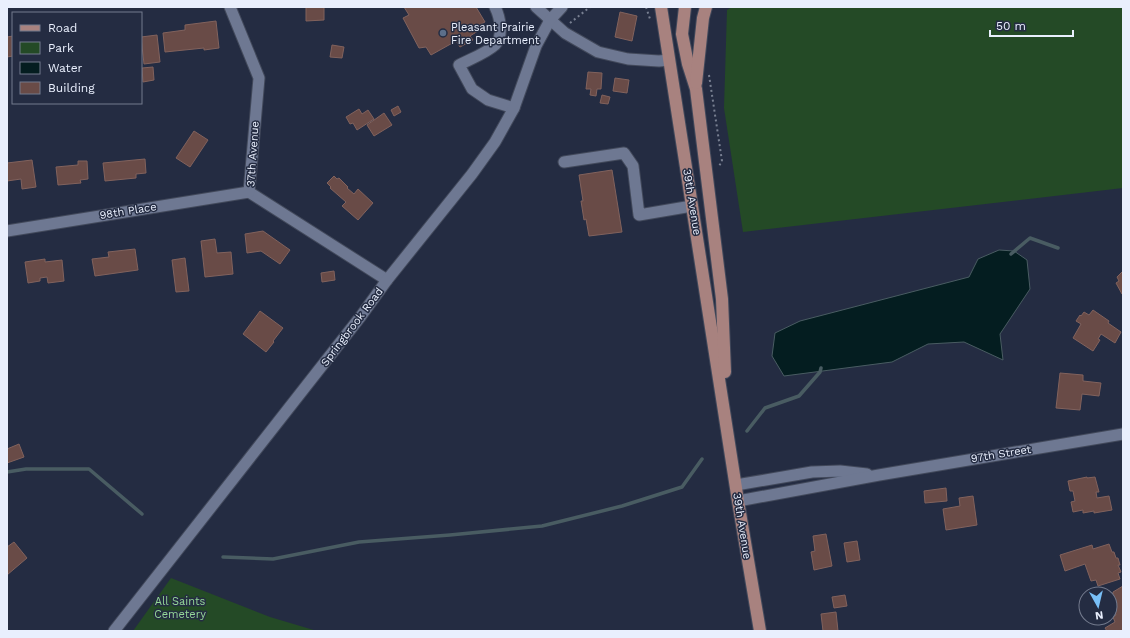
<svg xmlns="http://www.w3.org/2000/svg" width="1130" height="638" font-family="'Work Sans',sans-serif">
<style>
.green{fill:#244a26}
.water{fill:#041d20;stroke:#495c62}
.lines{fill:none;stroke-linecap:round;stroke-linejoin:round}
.stream{stroke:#495c62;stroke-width:3.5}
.building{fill:#694b47;stroke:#81625d}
.minor-casing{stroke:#42495b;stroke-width:13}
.major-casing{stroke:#42495b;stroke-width:14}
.path{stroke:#798092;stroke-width:2;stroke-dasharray:2 3;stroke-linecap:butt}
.minor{stroke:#6e7892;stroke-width:11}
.major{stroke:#a8827f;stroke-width:12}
.service-dot{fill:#5c6f8a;stroke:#242c42;stroke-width:1.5}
.labels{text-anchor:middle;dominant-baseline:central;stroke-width:3;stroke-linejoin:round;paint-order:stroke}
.poi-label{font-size:11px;fill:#e9effd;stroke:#242c42;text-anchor:start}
.street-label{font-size:11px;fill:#e9effd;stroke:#242c42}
.park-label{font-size:11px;fill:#95d797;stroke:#242c42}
</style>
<rect width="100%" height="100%" fill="#242c42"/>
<g class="green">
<path d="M732,7H1123V188L743,232L724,108L727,10Z"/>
<path d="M171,578L270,617L317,631H133Z"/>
</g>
<path class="water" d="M999,250L1014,251L1027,260L1030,289L1000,334L1003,360L964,342L928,344L892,362L784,376L772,356L775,333L800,321L969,277L978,259Z"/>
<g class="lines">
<g class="stream">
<path d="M1011,254L1030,238L1058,248"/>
<path d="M747,431L765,408L799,396L820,372L821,368"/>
<path d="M7,472L26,469H89L142,514"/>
<path d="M223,557L273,559L359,542L450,535L542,526L622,506L682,487L702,459"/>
</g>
</g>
<g class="building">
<path d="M306,7H324V20L306,21Z"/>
<path d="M404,7H476L485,22L476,27L478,31L470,36L473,40L460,47L456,41L431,55L426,47L419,48L403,18L409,15Z"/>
<path d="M620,12L637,16L632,41L615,37Z"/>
<path d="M216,21L219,48L204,50V48L165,52L163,33L185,30V25Z"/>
<path d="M157,35L160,62L144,64L141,37Z"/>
<path d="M13,36V56L7,57V37Z"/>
<path d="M332,45L344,47L342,58L330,57Z"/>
<path d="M153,67L154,80L143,82L142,68Z"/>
<path d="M588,72L602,73L601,89H597L596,96L590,95L591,89H586Z"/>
<path d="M615,78L629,80L627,93L613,91Z"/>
<path d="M602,95L610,97L608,104L600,103Z"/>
<path d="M398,106L401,112L394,116L391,110Z"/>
<path d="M359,109L362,114L368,110L374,119L357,130L353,123L350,124L346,117Z"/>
<path d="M384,113L392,125L374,136L367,125Z"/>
<path d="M194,131L208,140L190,167L176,158Z"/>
<path d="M145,159L146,173L136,174V178L105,181L103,163Z"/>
<path d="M32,160L36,187L22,189L21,179L7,181V163Z"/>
<path d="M78,161H87L88,179L80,180L81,183L58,185L56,167L78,165Z"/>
<path d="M612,170L622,232L589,236L586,219L584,220L581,201H583L579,175Z"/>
<path d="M334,176L337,179L339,178L348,187L347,188L354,194L358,189L373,203L358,220L342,206L346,202L330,188L331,187L327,183Z"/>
<path d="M263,231L290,250L280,264L261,251L247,253L245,234Z"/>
<path d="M215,239L217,253L231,252L233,274L205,277L201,241Z"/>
<path d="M135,249L138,270L95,276L92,259L109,257L108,252Z"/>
<path d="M185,258L189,291L176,292L172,260Z"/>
<path d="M45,259V262L62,260L64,281L48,283L47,277L40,278V281L28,283L25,262Z"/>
<path d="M334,271L335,280L322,282L321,273Z"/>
<path d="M1123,271V293L1122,294L1116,283L1119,281L1117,277Z"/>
<path d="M1093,310L1109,321L1108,323L1121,332L1115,343L1101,334L1098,339L1100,340L1093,351L1073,338L1081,324L1076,321L1080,315L1081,316L1084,312L1089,315Z"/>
<path d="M260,311L283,328L273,341L274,342L266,352L243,334Z"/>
<path d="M1060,373L1083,375V381L1101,383L1099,396L1082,394L1080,410L1056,408Z"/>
<path d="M19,444L24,457L7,463V449Z"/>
<path d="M1087,477V478L1095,477L1099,492H1096L1097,498L1109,496L1112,510L1094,513V511L1083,513V510L1073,512L1071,502L1075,501L1073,491H1070L1068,481Z"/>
<path d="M946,488L947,501L925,503L924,491Z"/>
<path d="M973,496L977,525L946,530L943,509L960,506L959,498Z"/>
<path d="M826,534L832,566L814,570L811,552L815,551L813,536Z"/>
<path d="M857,541L860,560L847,562L844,543Z"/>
<path d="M14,542L27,558L7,575V547Z"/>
<path d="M1109,544L1112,552H1114L1116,558H1118L1120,565H1118L1121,572L1118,573L1120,579L1098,586L1096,580L1091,581L1085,564L1065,571L1060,555L1092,545L1093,549Z"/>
<path d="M1123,586V631H1107L1105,628L1115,622L1113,617L1116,615L1111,605L1110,606V596L1113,594V592Z"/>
<path d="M845,595L847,606L834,608L832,597Z"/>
<path d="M836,612L838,631H823L821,614Z"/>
</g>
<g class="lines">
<g class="minor-casing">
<g id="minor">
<path d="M230,7L259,78L249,192L387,280"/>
<path d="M495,7C500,17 504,36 495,45C485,54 470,59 459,65L472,89L488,100L514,108"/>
<path d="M536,7L565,33L598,52L628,59L659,61L669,60"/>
<path d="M564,162L624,153L633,166L639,215L692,206"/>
<path d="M7,231L249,192"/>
<path d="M736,485L812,472L840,471L867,474"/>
<path d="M738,501L879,475L1123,434"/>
<path d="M114,631L361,316L387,280L472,174L495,142L514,108L536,46L550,20L562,7"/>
</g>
</g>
<g class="major-casing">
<g id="major">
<path d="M661,7L738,501L760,631"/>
<path d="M685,7L682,34L688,64L696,89L722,299L725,372"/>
<path d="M696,83L703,18L706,7"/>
</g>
</g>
<g class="path">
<path d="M646,7L650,19"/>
<path d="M570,23L590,7"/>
<path d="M709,75L722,161L718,168"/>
</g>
<use href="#minor" class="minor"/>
<use href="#major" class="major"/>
</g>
<circle class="service-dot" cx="443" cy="33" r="4"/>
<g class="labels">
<g class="poi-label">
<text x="451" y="27">Pleasant Prairie<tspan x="451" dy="13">Fire Department</tspan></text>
</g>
<g class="street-label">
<text transform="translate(253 154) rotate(-86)">37th Avenue</text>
<text transform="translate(692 202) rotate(81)">39th Avenue</text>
<text transform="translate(128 211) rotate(-9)">98th Place</text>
<text transform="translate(352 327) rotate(-53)">Springbrook Road</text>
<text transform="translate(1001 454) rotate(-9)">97th Street</text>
<text transform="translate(742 526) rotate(81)">39th Avenue</text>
</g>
<g class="park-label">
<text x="180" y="601">All Saints<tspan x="180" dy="13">Cemetery</tspan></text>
</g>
</g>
<rect width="1130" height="638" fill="none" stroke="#e9effd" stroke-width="16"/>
<rect x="12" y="12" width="130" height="92" fill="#242c42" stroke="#737a8d"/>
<rect x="20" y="25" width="20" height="6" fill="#a8827f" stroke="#737a8d"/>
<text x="48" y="32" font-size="12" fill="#e9effd">Road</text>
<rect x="20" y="42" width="20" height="12" fill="#244a26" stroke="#737a8d"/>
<text x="48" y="52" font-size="12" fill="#e9effd">Park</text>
<rect x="20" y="62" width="20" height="12" fill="#041d20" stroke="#737a8d"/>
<text x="48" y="72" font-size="12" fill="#e9effd">Water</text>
<rect x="20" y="82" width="20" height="12" fill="#694b47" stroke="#737a8d"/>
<text x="48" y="92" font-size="12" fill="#e9effd">Building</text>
<g transform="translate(1098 606) rotate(172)"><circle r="19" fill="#242c42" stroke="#737a8d"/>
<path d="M0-3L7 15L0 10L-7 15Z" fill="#78bff7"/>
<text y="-6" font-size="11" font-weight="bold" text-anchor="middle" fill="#e9effd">N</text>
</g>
<path d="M990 30v6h83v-6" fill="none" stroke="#e9effd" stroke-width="2"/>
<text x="996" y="30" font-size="12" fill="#e9effd" stroke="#242c42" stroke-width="3" paint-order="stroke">50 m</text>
</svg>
